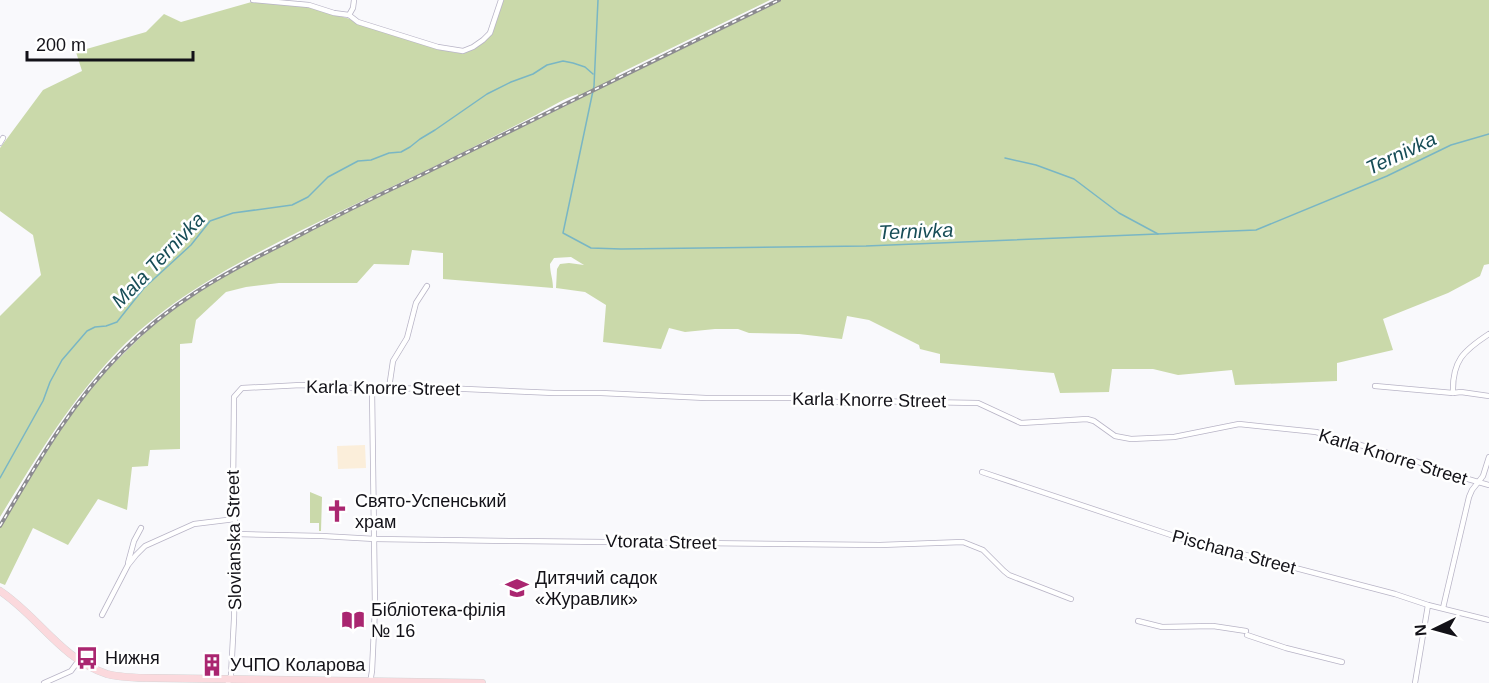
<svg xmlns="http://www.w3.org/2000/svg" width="1489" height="683" font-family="Helvetica,sans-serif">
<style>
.medical{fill:#fbeeda}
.green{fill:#cad9aa}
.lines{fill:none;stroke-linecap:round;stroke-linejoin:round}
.stream{stroke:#79b6c4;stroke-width:1.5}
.street-casing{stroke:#b8b4c6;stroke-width:6}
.primary-casing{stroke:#d5d4d5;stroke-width:8}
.street{stroke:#fff;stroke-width:4.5}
.primary{stroke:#fbd9dd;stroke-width:7}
.rail-casing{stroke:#8c8b90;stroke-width:4}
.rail{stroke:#fff;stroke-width:1.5;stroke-dasharray:4.5;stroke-linecap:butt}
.labels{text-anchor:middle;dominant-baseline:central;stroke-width:5;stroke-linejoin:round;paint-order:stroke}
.street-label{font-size:18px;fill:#131218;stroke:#fff}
.poi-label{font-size:18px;fill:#131218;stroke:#fff;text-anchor:start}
.water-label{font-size:20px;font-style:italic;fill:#174d57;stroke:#fff}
</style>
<rect width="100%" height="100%" fill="#f9f9fc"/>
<path class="medical" d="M365,445L366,468L338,469L337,446Z"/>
<g class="green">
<path d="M503,0H770L616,75L615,80L780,0H1489V264L1484,265L1480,276L1448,293L1383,319L1393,350L1337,363V381L1235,385L1232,370L1178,375L1153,369H1112L1109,392L1060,393L1054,373L940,363V354L920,349L919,345L869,320L847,316L842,339L799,334L749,333L738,329H715L685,332L669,328L661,349L603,342L606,305L585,292L556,288L557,269L560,264L569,263L584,265L571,257L554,258L550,264C550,273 553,279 553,288L443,279V253L412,250L409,265L374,264L357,283H279L246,287L226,292L196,320L192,343L180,344V449L150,450L148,466L132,467L127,510L98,499L68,545L33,528L5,585L0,583V528L23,487L48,447L69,416L100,377L158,320L185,299L240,266L326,222L577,100L578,94C562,99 546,110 530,118C495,136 460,154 425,171C384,190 343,210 302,230C236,263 170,298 118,351C70,401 36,458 0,517V316L41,275L33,235L0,211V148L43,90L82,71L76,52L146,32L164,14L181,22L255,1C264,4 274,3 283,4C302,5 318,9 335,15C345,18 348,17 357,23L452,52L463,53L491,33Z"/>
<path d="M310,492L322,497L321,531H319V523H310Z"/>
</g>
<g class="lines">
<g class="stream">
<path d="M598,0L594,86L563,233L591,248L621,249L866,246L1256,230L1387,176L1451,145L1489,134"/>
<path d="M1005,158L1036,165L1074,179L1119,213L1158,234"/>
<path d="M0,478L43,401L50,382L62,360L87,331L95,327L106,326L117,322L144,288L191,245L210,221L233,213L292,205L308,197L328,177L358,161L371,160L389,153L401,152L410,147L420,139L435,130L487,94L511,82L533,74L547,65L563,61L573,63L585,67L593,74"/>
</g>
<g class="street-casing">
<g id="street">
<path d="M253,0L309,5L334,13L349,15L358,22L438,47L463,51L473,47L483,40L490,33L501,0"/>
<path d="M349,15L353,8L354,0"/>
<path d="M0,143L3,138"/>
<path d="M1375,386L1453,393L1461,392L1489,396"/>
<path d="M389,388L393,361L407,338L416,303L427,286"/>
<path d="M1453,393C1452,361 1463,351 1489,334"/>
<path d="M982,472L1177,537L1395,594L1428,605L1489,620"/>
<path d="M236,534L322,536L375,539L516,541L880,545L963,542L983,550L1004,571L1009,575L1071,599"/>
<path d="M128,563L134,541L141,528"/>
<path d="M1443,608L1469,497L1472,490L1483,476L1489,457"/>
<path d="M102,615L128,565L136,555L145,546L194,524L235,519"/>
<path d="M1138,621L1162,627L1213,626L1246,631"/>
<path d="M1247,635L1286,648L1342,662"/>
<path d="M44,683L71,671L79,660"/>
<path d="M228,683L231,675L234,619L236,534L233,491L234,397L242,388L301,385L372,389L444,388L554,393H601L706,398H801L847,403L864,401L978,403L1021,423L1087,419L1094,421L1115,436L1131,439L1174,437L1239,424L1316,432L1418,462L1454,475L1489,485"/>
<path d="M370,683L372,671L375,608L372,389"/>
<path d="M1415,683L1428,605"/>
</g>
</g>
<g class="primary-casing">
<path id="primary" d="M0,591C38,616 61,659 107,674C122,678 138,678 154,678L482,683"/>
</g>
<use href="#street" class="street"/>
<use href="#primary" class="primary"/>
<g class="rail-casing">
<path id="rail" d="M0,526C36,465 71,403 122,352C169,304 221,275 281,245C326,221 372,198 419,176C539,117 658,58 779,0"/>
</g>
<use href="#rail" class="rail"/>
</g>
<defs>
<g id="church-bare" transform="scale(1.8)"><path d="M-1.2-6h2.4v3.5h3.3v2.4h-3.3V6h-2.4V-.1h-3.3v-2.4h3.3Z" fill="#aa2670" stroke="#fff" stroke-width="2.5" paint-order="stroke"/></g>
<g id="school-bare" transform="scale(1.8)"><path d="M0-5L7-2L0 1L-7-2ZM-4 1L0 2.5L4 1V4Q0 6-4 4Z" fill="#aa2670" stroke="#fff" stroke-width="2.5" paint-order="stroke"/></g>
<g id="library-bare" transform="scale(1.8)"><path d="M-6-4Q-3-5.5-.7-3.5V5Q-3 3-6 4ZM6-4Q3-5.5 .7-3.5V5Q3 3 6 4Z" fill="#aa2670" stroke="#fff" stroke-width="2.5" paint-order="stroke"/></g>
<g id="bus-bare" transform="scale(1.8)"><path d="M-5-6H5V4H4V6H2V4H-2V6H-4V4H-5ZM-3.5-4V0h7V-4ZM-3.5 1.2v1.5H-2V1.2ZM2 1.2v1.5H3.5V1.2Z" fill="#aa2670" stroke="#fff" stroke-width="2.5" paint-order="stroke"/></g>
<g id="building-bare" transform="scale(1.8)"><path d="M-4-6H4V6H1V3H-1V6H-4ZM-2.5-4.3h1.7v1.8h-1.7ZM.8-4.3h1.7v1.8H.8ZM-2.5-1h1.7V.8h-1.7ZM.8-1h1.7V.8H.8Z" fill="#aa2670" stroke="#fff" stroke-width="2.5" paint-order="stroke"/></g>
</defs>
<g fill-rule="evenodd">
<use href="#church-bare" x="337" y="511"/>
<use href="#school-bare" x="517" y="588"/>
<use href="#library-bare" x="353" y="620"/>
<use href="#bus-bare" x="87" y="658"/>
<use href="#building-bare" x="212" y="665"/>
</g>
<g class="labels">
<g class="street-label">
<text transform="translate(383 388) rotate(1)">Karla Knorre Street</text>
<text transform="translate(869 400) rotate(1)">Karla Knorre Street</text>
<text transform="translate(1393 457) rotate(17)">Karla Knorre Street</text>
<text transform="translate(234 540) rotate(-91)">Slovianska Street</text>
<text transform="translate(661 542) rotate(1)">Vtorata Street</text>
<text transform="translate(1234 552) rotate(15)">Pischana Street</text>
</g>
<g class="poi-label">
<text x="355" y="501">Свято-Успенський<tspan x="355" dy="21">храм</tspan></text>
<text x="535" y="578">Дитячий садок<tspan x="535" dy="21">«Журавлик»</tspan></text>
<text x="371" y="610">Бібліотека-філія<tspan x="371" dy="21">№ 16</tspan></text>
<text x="105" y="658">Нижня</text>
<text x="230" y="665">УЧПО Коларова</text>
</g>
<g class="water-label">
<text transform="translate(1401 153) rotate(-25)">Ternivka</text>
<text transform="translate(916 231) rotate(-2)">Ternivka</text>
<text transform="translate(158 260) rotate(-46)">Mala Ternivka</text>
</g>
</g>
<g transform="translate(1435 629) rotate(265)" stroke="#ffffff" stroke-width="4.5" paint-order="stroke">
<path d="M0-4.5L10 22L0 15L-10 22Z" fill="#131218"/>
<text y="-9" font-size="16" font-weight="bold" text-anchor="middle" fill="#131218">N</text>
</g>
<path d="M27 51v9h166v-9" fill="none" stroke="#131218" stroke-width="3"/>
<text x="36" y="51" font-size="18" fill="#131218" stroke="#ffffff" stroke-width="4.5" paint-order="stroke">200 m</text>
</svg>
